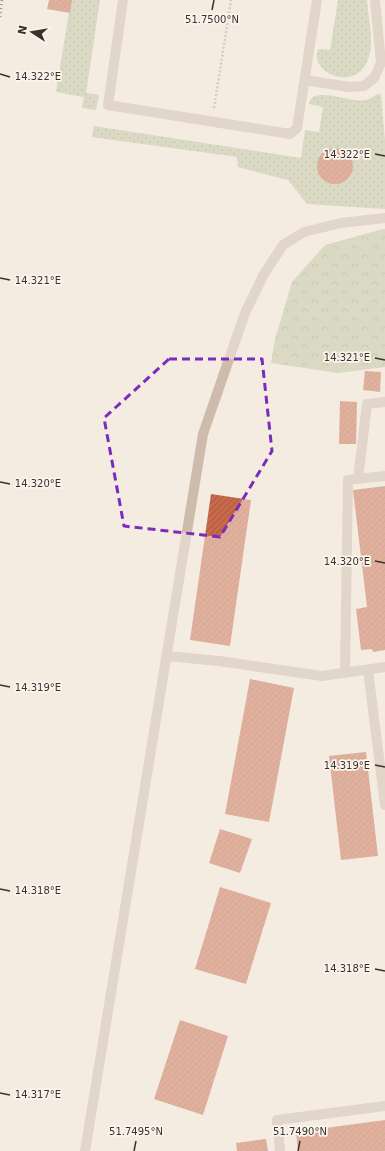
<svg xmlns="http://www.w3.org/2000/svg" width="385" height="1151" font-family="'DejaVu Sans',sans-serif">
<style>
.grass{fill:url(#grass-dots)}
.forest{fill:url(#forest-crowns)}
.building{fill:url(#building-hatch)}
.lines{fill:none;stroke-linecap:round;stroke-linejoin:round}
.path{stroke:#b9a596;stroke-width:2.5;stroke-dasharray:2 2;stroke-linecap:butt}
.lane{stroke:#cdbbac;stroke-width:10}
.rail{stroke:#3b302b;stroke-width:3;stroke-dasharray:1 3;stroke-linecap:butt}
.marked{fill:none;stroke:#7b2cbf;stroke-width:3;stroke-dasharray:8 5;stroke-linejoin:round}
.ticks{fill:none;stroke:#3b302b;stroke-width:1.5}
.ticks-label{font-size:10px;text-anchor:middle;fill:#3b302b;stroke:#fbf5ee;stroke-width:3.5;stroke-linejoin:round;paint-order:stroke}
</style>
<defs>
<pattern id="grass-dots" width="8" height="8" patternUnits="userSpaceOnUse"><rect width="8" height="8" fill="#b8c4a0"/><path d="M2 2h.1M6 6h.1" fill="none" stroke="#97a083" stroke-width="1.8" stroke-linecap="round"/></pattern>
<pattern id="forest-crowns" width="20" height="18" patternUnits="userSpaceOnUse"><rect width="20" height="18" fill="#b8c4a0"/><path d="M2 6a3 3 0 1 1 6 0M12 15a3 3 0 1 1 6 0" fill="none" stroke="#97a083"/></pattern>
<pattern id="building-hatch" width="6" height="6" patternUnits="userSpaceOnUse"><rect width="6" height="6" fill="#c8694b"/><path d="M-1 1l2-2M0 6l6-6M5 7l2-2" fill="none" stroke="#a4573f"/></pattern>
</defs>
<rect width="100%" height="100%" fill="#f4ebe1"/>
<g class="grass">
<path d="M71,0H100L86,93L99,95L96,110L82,108L84,97L56,92Z"/>
<path d="M338,0H367C368,16 373,37 370,53C368,61 363,72 355,75C341,82 320,73 317,58C316,55 318,51 318,49L330,50Z"/>
<path d="M378,94L381,95L385,141V209L307,204L288,180L238,167L237,157L92,137L94,126L301,158L305,130L319,132L323,107L309,104C310,102 310,100 312,98C321,89 353,103 366,100C370,99 374,96 378,94Z"/>
</g>
<path class="forest" d="M383,229H385V367L338,373L271,363L275,339L292,282L325,245Z"/>
<g class="building">
<path d="M49,0H72L70,13L47,9Z"/>
<circle cx="335" cy="166" r="18"/>
<path d="M365,371L381,372L380,392L363,390Z"/>
<path d="M340,401L357,402L356,444H339Z"/>
<path d="M385,486V650L373,652L372,649L361,650L356,609L367,607L353,490Z"/>
<path d="M211,494L251,500L230,646L190,640Z"/>
<path d="M250,679L294,688L269,822L225,814Z"/>
<path d="M366,752L378,856L341,860L329,756Z"/>
<path d="M220,829L252,839L240,873L209,863Z"/>
<path d="M220,887L271,903L246,984L195,969Z"/>
<path d="M180,1020L228,1036L203,1115L154,1099Z"/>
<path d="M385,1120V1151H298L296,1132Z"/>
<path d="M266,1139L268,1151H237L236,1143Z"/>
</g>
<g class="lines">
<path class="path" d="M214,108L231,0"/>
<g class="lane">
<path d="M123,0L108,105L290,134L297,128L317,0"/>
<path d="M305,80L349,87L364,86L374,78L381,63L375,0"/>
<path d="M358,479L367,404L385,402"/>
<path d="M167,656L219,661L322,676L385,667"/>
<path d="M368,670L385,805"/>
<path d="M345,673L348,480L385,476"/>
<path d="M85,1151L203,434L245,313L264,274L283,245L304,232L341,223L385,218"/>
<path d="M280,1151L277,1120L385,1106"/>
</g>
<path class="rail" d="M0,17L2,0"/>
</g>
<path d="M0 0H385V1151H0ZM169,359H262L272,451L220,537L124,526L104,418Z" fill="#f4ebe1" fill-opacity=".55" fill-rule="evenodd"/>
<path class="marked" d="M169,359H262L272,451L220,537L124,526L104,418Z"/>
<path class="ticks" d="M212,10L214,0M0,74L10,77M375,154L385,156M0,278L10,280M375,358L385,360M0,482L10,484M375,561L385,563M0,685L10,687M375,765L385,767M0,889L10,891M375,969L385,971M0,1093L10,1095M134,1151L136,1141M298,1151L300,1141"/>
<g class="ticks-label">
<text x="212" y="23">51.7500°N</text>
<text x="38" y="80">14.322°E</text>
<text x="347" y="158">14.322°E</text>
<text x="38" y="284">14.321°E</text>
<text x="347" y="361">14.321°E</text>
<text x="38" y="487">14.320°E</text>
<text x="347" y="565">14.320°E</text>
<text x="38" y="691">14.319°E</text>
<text x="347" y="769">14.319°E</text>
<text x="38" y="894">14.318°E</text>
<text x="347" y="972">14.318°E</text>
<text x="38" y="1098">14.317°E</text>
<text x="136" y="1135">51.7495°N</text>
<text x="300" y="1135">51.7490°N</text>
</g>
<g transform="translate(32 32) rotate(282)" stroke="#fbf5ee" stroke-width="3" paint-order="stroke">
<path d="M0-3L7 15L0 10L-7 15Z" fill="#3b302b"/>
<text y="-6" font-size="11" font-weight="bold" text-anchor="middle" fill="#3b302b">N</text>
</g>
</svg>
